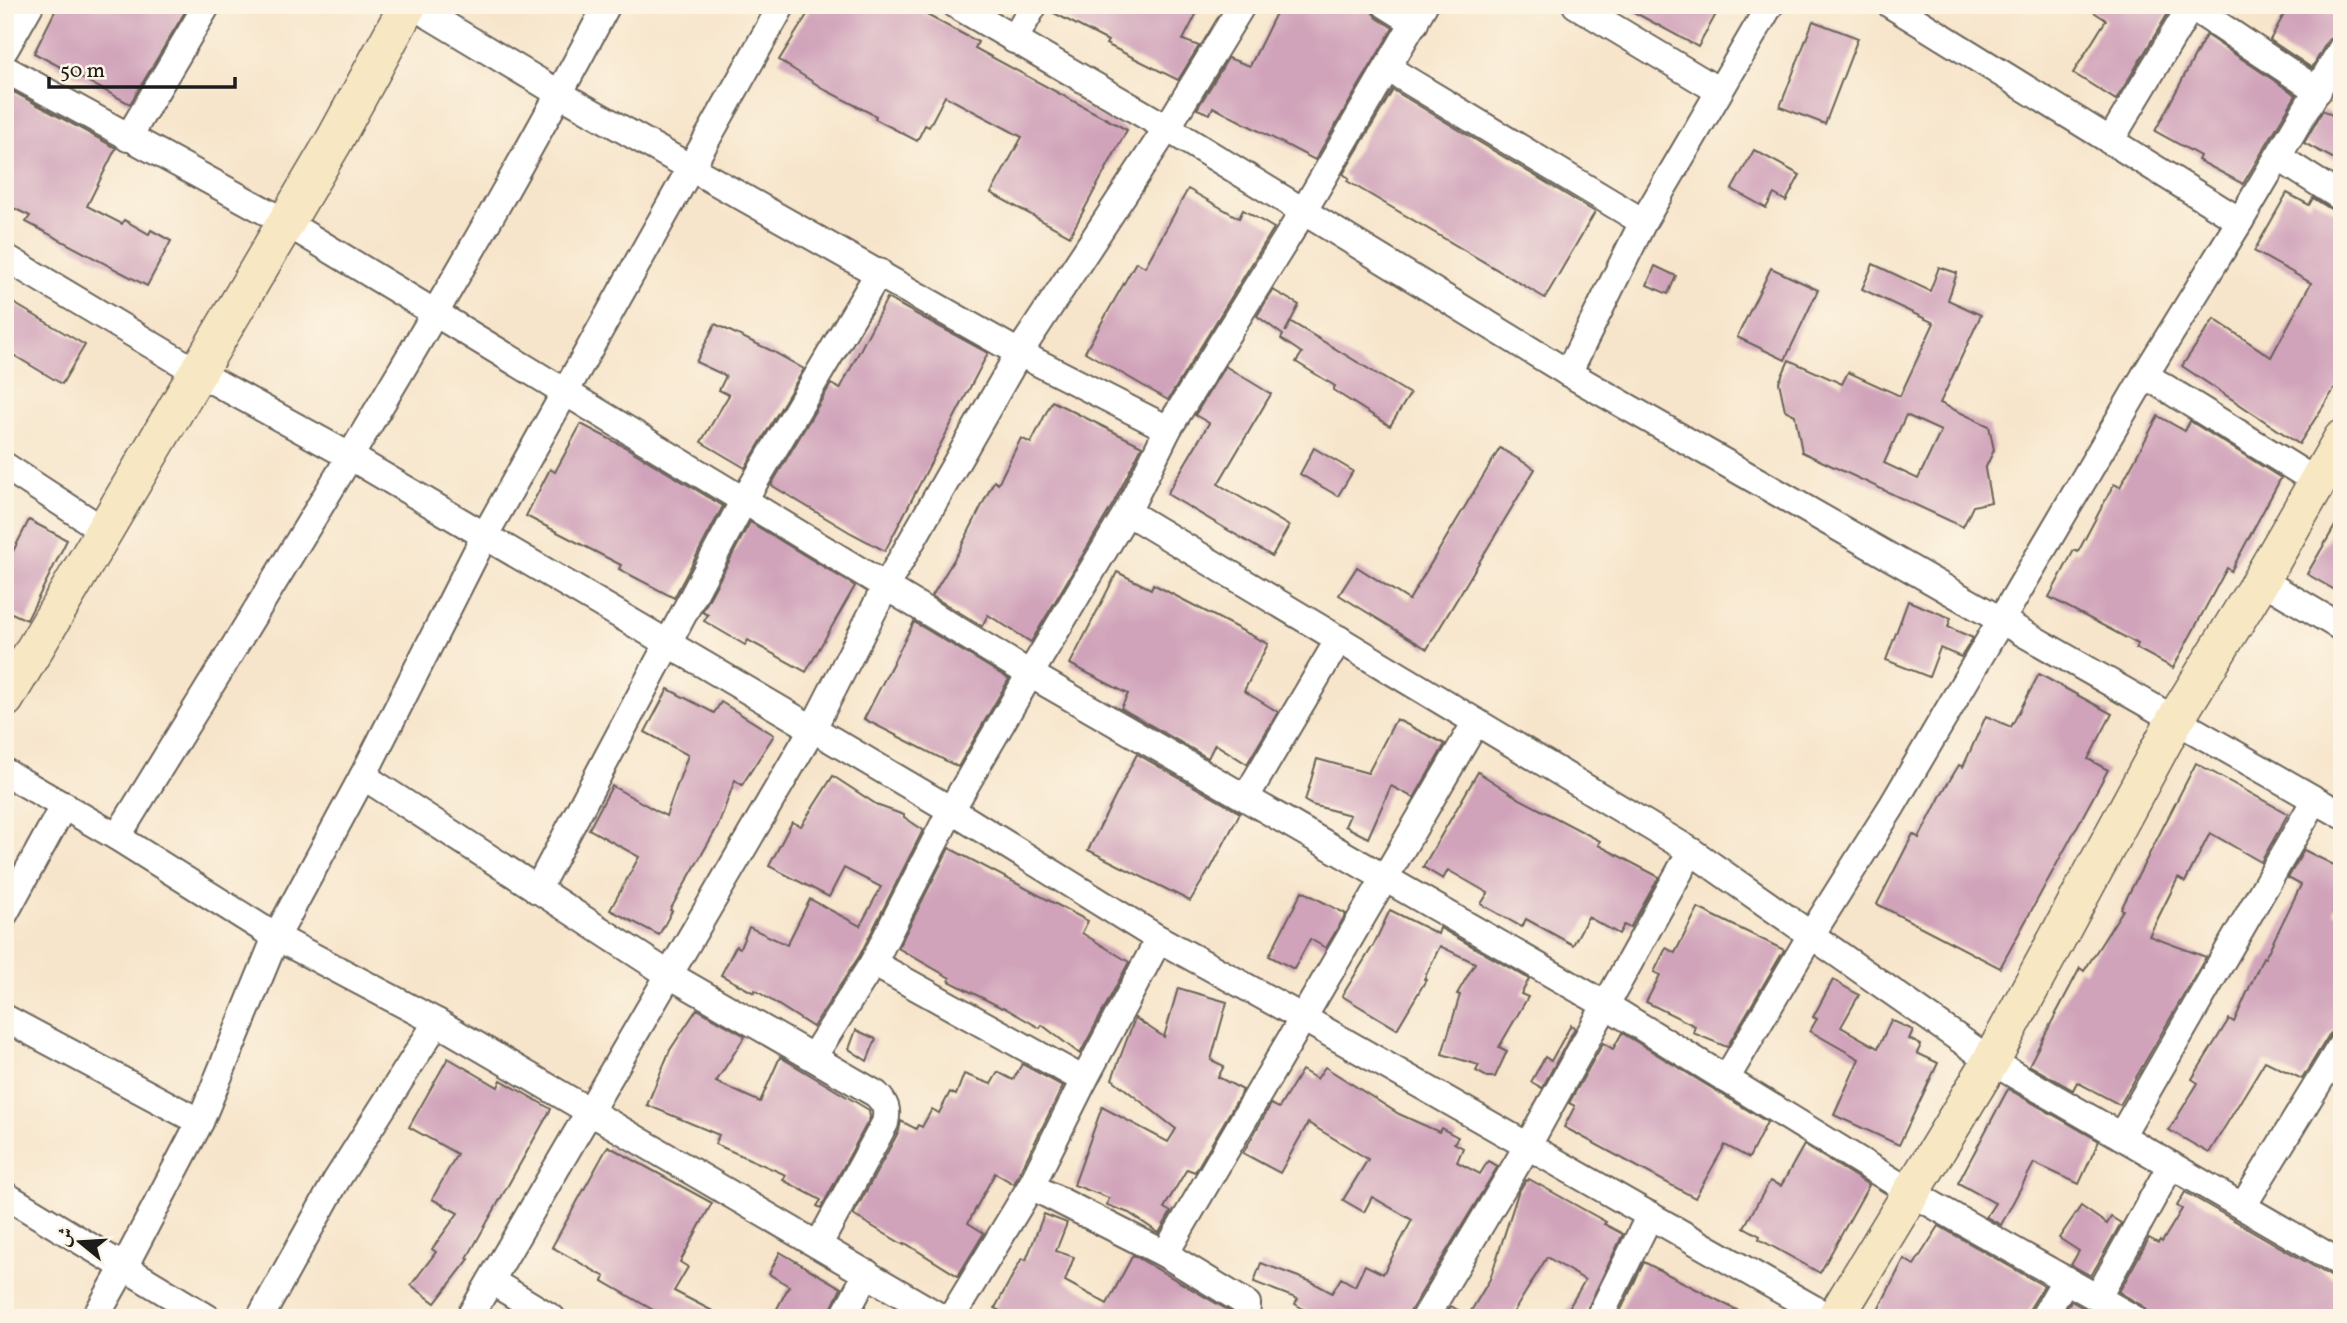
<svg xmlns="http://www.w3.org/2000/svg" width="2347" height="1323" font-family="Vollkorn,Amiri,serif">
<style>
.building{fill:#d0a3ba;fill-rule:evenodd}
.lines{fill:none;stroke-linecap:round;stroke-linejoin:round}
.street-casing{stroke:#696259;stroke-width:30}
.secondary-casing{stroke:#696259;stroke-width:40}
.street{stroke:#fff;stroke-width:26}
.secondary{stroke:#f7e8c3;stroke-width:37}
</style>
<rect width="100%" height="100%" fill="#fcf5e5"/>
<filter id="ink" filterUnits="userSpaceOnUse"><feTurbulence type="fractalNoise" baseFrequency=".0143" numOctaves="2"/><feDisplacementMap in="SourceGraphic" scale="14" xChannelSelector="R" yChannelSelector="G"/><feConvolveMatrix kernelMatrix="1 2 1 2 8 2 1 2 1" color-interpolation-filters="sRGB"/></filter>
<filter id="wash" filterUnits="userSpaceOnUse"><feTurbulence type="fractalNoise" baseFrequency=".00686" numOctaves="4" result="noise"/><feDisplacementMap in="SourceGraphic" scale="28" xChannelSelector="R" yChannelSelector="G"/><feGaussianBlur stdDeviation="1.57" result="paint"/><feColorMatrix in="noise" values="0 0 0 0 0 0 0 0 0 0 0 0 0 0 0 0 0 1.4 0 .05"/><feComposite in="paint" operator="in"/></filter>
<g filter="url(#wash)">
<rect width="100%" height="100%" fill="#f7e5cb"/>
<g id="blocks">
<g class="building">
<path d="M58,5H189L130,104L34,53Z"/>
<path d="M813,5H908L978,42L975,48L1127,130L1070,236L991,193L1022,137L945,96L929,127L925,125L917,141L875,119L876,116L827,91L779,60Z"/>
<path d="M1050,5H1201L1183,40L1199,46L1178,80L1106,44L1108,41L1048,10Z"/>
<path d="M1280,5H1370L1373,13L1377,18L1393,28L1315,160L1213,107L1210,114L1197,109L1228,58L1250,66Z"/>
<path d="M1621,5H1721L1698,47Z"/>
<path d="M2083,5H2173L2116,100L2073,73L2106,20Z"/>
<path d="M2289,5H2342V28L2339,33L2328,40L2312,68L2270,40Z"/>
<path d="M1813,21L1858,38L1825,124L1780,107Z"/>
<path d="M2206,35L2296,95L2243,184L2198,160L2200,156L2155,131Z"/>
<path d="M1393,90L1595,212L1545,298L1347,181L1349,178L1343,174Z"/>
<path d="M14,92L116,148L87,206L122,224L124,220L149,234L151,230L171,241L147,286L26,222L30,216L5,204V109Z"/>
<path d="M2323,110L2342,121V163L2304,143Z"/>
<path d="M1754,150L1800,175L1786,201L1774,194L1766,208L1732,189Z"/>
<path d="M1188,189L1239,218L1243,210L1274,228L1168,400L1085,352L1136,262L1145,267Z"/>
<path d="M2287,193L2309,205L2313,198L2334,211L2342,214V377L2299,444L2182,366L2214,319L2271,357L2311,283L2254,251Z"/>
<path d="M1873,264L1930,291L1939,267L1957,273L1948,300L1981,315L1940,403L1989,426L1994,450L1985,469L1991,502L1973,506L1963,527L1802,452L1795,415L1785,410L1779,382L1789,360L1842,384L1848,372L1900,396L1934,323L1862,289ZM1906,415L1941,431L1918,479L1884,463Z"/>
<path d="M1655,266L1676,276L1668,294L1647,285Z"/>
<path d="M1771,268L1818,290L1785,360L1737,337Z"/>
<path d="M1273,290L1299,305L1285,332L1291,322L1410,394L1390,426L1333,390L1335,386L1296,362L1302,353L1281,339L1283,335L1257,316Z"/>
<path d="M5,298L85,345L62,384L5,350Z"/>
<path d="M887,298L988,353L885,551L851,533L771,485L831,384L840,389Z"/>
<path d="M715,324L772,351L804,369L745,468L701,442L729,395L719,390L726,376L696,362Z"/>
<path d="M1225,366L1271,394L1218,484L1289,526L1272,556L1167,494L1209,423L1195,415Z"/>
<path d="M1052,401L1142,446L1113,504L1031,642L988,615L982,626L932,596L959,551L994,481L998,484L1021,438L1031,443Z"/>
<path d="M2158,416L2185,431L2190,421L2281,478L2231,571L2227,568L2173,668L2136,648L2138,644L2049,597L2074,550L2078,552L2114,484L2120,487Z"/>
<path d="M581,424L625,447L723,506L674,598L619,569L621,565L526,516L550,469L555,472Z"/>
<path d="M1314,448L1353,471L1338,496L1300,474Z"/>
<path d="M1500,448L1535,469L1427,649L1339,595L1357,567L1409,600Z"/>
<path d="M2342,514V594L2307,574Z"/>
<path d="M29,520L67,540L27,620L5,610V567Z"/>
<path d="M750,522L855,586L806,672L748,640L745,645L704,621L708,615L702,612Z"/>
<path d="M1117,572L1151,589L1153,584L1268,644L1244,691L1278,712L1247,764L1215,744L1208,758L1121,708L1128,694L1070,664Z"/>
<path d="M1908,601L1951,618L1948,627L1973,638L1961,657L1940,648L1929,677L1886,660Z"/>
<path d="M914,622L1009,679L958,767L864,719Z"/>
<path d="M2039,674L2112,714L2088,759L2108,770L2000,968L1877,904L1913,834L1919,838L1942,793L1959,765L1963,767L1986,716L2011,727Z"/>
<path d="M668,689L714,713L721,702L774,735L742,785L735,780L718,826L670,910L672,911L659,935L610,910L639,857L589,829L612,786L666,816L688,755L645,732Z"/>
<path d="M1396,719L1445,744L1414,798L1391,786L1368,838L1345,826L1350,815L1312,805L1305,801L1317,759L1368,773Z"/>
<path d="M1137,754L1240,813L1210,870H1209L1190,901L1088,850Z"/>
<path d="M2196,763L2288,814L2261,862L2210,833L2185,882L2178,878L2149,936L2206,957L2120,1105L2077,1082L2073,1090L2029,1065L2080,968L2084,971L2123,910L2121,909Z"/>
<path d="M1478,772L1518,798L1600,841L1598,845L1659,877L1630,928L1624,925L1619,934L1588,917L1573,945L1526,919L1522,927L1481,904L1488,893L1448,870L1443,879L1423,867Z"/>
<path d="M833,776L879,806L904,815V817L923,830L860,955L813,1027L755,990L754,993L721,975L736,946L740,948L749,927L787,945L810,899L860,926L881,887L844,868L829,897L769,866L792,822L801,826Z"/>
<path d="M949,848L1088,921L1082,933L1129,962L1080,1054L1042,1025L1040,1028L1003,1007L1002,1008L949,981L950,978L898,948Z"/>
<path d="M2304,850L2342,869V894L2333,912L2342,917V1028L2335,1030L2329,1035L2302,1079L2265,1061L2209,1153L2169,1130L2198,1083L2192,1079L2229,1019L2234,1022L2263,957L2265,958L2301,885L2288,878Z"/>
<path d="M1302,891L1346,914L1326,948L1310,939L1294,969L1269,956Z"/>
<path d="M1698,908L1784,950L1727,1047L1693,1033L1695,1026L1646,1002L1660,975L1654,972L1666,948L1675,953Z"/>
<path d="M1390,910L1438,934L1440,928L1529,979L1521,994L1528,997L1499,1047L1507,1051L1495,1077H1487L1476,1071L1479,1065L1442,1054L1460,995L1457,994L1475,963L1440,946L1424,979L1426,980L1397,1029L1342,996L1374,944Z"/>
<path d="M1833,980L1859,995L1841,1027L1878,1048L1891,1020L1913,1030L1909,1039L1921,1045L1917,1053L1938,1063L1899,1145L1834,1115L1859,1059L1810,1031L1817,1019L1813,1017Z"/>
<path d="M1178,988L1227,1002L1211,1060L1224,1066L1218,1077L1243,1090L1195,1172L1187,1169L1164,1208L1171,1212L1159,1233L1129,1213L1107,1205L1109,1198L1074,1185L1102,1107L1168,1142L1176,1129L1112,1079L1135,1018L1164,1037Z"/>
<path d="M697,1009L745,1036L716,1082L760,1102L780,1057L869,1110L870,1118L821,1208L817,1206L821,1200L783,1180L786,1175L715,1144L719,1135L647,1105L670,1050Z"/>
<path d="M1571,1025L1575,1028L1542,1088L1531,1082L1545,1057L1551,1061Z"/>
<path d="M856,1030L876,1039L867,1061L849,1049Z"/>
<path d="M1622,1033L1767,1122L1749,1158L1725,1145L1695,1198L1564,1127L1575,1106L1569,1103L1603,1043L1613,1049Z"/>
<path d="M448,1058L498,1087L501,1080L551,1109L467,1258L469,1259L435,1303L411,1285L436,1252L432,1249L458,1213L432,1199L457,1154L409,1127Z"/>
<path d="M1022,1064L1063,1086L1014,1184L995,1173L968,1223L984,1233L958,1276L905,1243L904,1245L853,1215L899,1131L901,1121L916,1129L918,1125L922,1127L932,1109L939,1113L950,1092L956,1095L964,1074L991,1084L998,1072L1013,1080Z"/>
<path d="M1325,1067L1399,1114L1439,1132L1441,1128L1458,1137L1454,1143L1463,1148L1457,1162L1480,1174L1488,1161L1498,1166L1411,1310L1409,1318H1319L1295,1304L1298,1299L1254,1282L1261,1263L1312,1282L1332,1293L1341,1278L1355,1286L1365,1265L1383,1274L1412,1220L1372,1197L1364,1212L1343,1200L1368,1159L1308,1123L1280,1173L1243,1153L1271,1104L1279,1108L1302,1070L1317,1079Z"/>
<path d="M2008,1089L2099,1141L2079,1184L2034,1163L2001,1225L1986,1217L1995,1203L1958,1183Z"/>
<path d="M1804,1145L1869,1185L1820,1273L1759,1239L1760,1236L1744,1227L1770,1181L1781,1186Z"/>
<path d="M608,1146L712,1203L680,1262L688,1267L674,1291L726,1318H667L603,1281L605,1277L552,1247Z"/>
<path d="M1529,1179L1606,1222L1604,1224L1623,1234L1583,1318H1563L1585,1280L1547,1257L1510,1318H1443L1451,1306L1468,1316L1490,1279L1518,1193L1526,1180L1528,1181Z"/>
<path d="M2185,1192L2334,1278L2342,1280V1318H2149L2147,1311L2141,1305L2119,1292L2149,1238L2158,1243L2160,1240L2162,1242L2182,1209L2177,1206Z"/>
<path d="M2081,1206L2107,1224L2111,1217L2121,1223L2091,1276L2071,1265L2079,1251L2059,1238Z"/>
<path d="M1044,1214L1067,1223L1056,1251L1074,1257L1065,1281L1107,1304L1133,1255L1231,1312L1230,1318H1012L995,1308L1022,1258L1026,1260Z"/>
<path d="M1939,1226L2044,1286L2029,1310L2027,1318H1893L1878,1310L1904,1259L1914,1265Z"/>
<path d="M780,1252L841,1288L827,1318H772L789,1286L769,1274Z"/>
<path d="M1644,1262L1752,1318H1617Z"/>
<path d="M2071,1301L2101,1318H2061Z"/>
</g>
</g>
</g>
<g filter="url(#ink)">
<use href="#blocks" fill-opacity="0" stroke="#696259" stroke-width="2"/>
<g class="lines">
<g class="street-casing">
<g id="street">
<path d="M412,5L560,94L1019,353L1168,429"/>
<path d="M956,5L1167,128L1568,373L2342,815"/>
<path d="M1386,5L1415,23"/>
<path d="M1576,5L1719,91"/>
<path d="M1891,5L2240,221"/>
<path d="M2189,5L2318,91"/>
<path d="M1014,40L1034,5"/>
<path d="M5,49L30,5"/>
<path d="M5,69L285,222L1030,674L1604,1004L1912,1193L2133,1318"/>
<path d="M1389,69L1643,222"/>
<path d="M128,138L207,5"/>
<path d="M2110,141L2191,6"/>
<path d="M2278,157L2342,198"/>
<path d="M5,257L197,372L351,457L951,810L1159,939L1303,1018L1830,1318"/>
<path d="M1568,373L1643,222L1770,5"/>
<path d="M2145,375L2317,482"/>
<path d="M5,466L103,530"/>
<path d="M1127,512L1691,851L1991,1061L2342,1264"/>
<path d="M2261,580L2342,628"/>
<path d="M5,772L117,837L276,937L437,1022L942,1318"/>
<path d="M363,776L668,974L876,1094C886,1104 888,1110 885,1123L819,1244"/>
<path d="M1246,797L1339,639"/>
<path d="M117,837C286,563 456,290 607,5"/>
<path d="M537,890L744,500L879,272"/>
<path d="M5,913L64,805"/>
<path d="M873,963L1084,1080"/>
<path d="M5,1018L200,1122"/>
<path d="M813,1057L873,963L951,810L1030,674L1127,512L1168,429L1303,212L1424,5"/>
<path d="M1726,1079L1811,935L1892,806L2145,375L2240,221L2342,48"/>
<path d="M2121,1136L2315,800"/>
<path d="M1031,1186L1165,1254L1476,722"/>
<path d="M5,1195L208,1318"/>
<path d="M2243,1206L2342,1044"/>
<path d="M1165,1254L1247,1304L1246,1318"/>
<path d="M491,1281L552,1318"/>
<path d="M2098,1297L2171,1165"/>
<path d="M95,1318L124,1267L200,1122L276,937L363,776L485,535L782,5"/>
<path d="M260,1318L336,1181L437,1022"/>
<path d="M469,1318L813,728L886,586L1019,353L1167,128L1242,5"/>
<path d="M843,1318L867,1273"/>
<path d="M951,1318L1031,1186L1084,1080L1159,939"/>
<path d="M1425,1318L1527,1147L1691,851"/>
<path d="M1599,1318L1650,1215"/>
<path d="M2043,1318L2066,1279"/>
</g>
</g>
<g class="secondary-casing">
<g id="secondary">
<path d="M5,699L334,141L408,5"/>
<path d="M1835,1318L1991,1061L2175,720L2261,580L2342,439"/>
</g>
</g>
<use href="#street" class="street"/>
<use href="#secondary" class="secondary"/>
</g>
</g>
<rect width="2347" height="1323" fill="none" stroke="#fcf5e5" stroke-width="28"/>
<g transform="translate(80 1242) rotate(288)" stroke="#fcf5e5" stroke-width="5" paint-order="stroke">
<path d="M0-5L12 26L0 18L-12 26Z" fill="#1c1c1c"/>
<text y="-10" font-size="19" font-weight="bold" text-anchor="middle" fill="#1c1c1c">ش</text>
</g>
<path d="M49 77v10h186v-10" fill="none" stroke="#1c1c1c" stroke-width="3.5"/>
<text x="60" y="77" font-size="21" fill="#1c1c1c" stroke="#fcf5e5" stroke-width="5" paint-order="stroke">50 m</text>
</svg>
